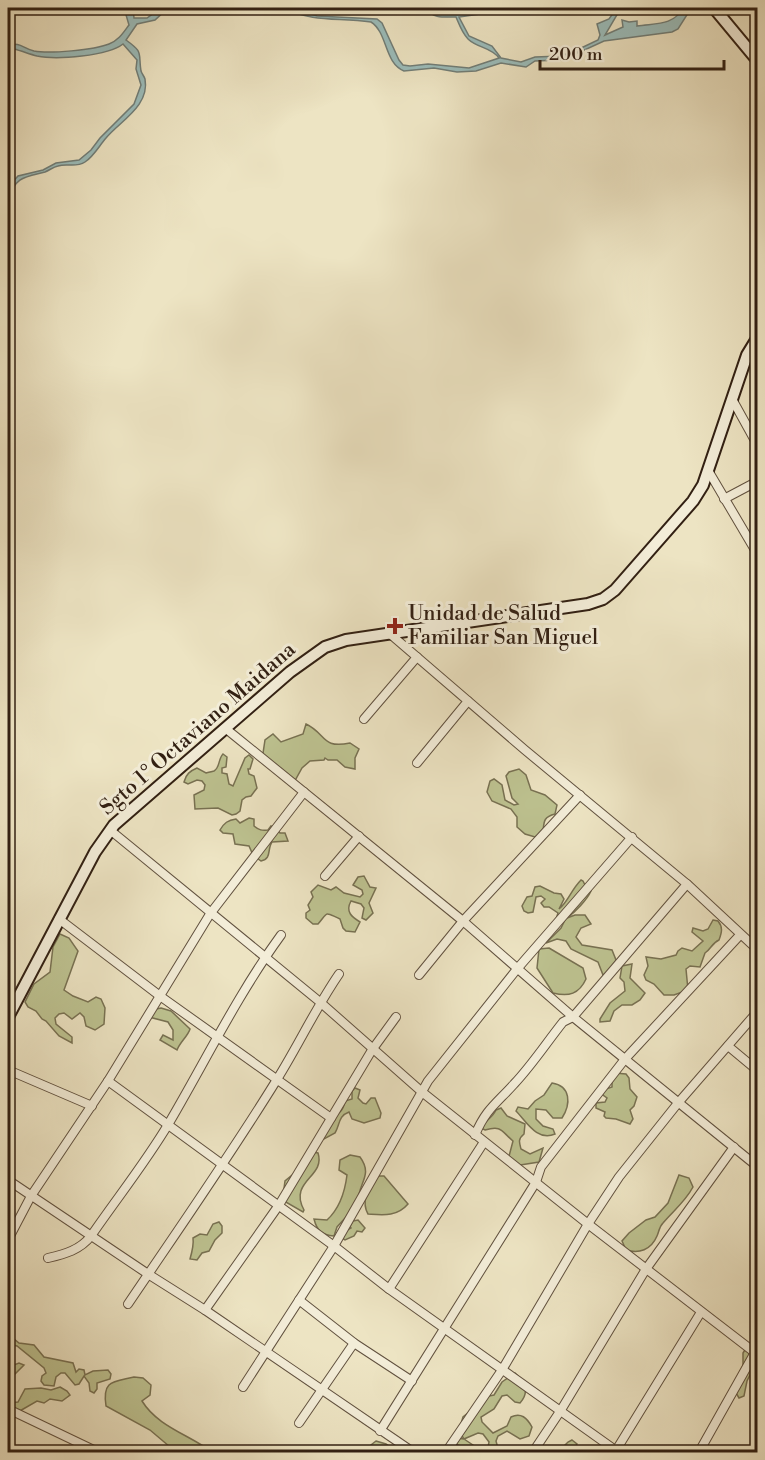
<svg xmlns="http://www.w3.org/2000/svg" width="765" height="1460" font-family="'Libre Bodoni',serif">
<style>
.green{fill:#bdc290;stroke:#787152;stroke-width:1.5;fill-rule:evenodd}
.water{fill:#9bbdbb;stroke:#717e78;stroke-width:1.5}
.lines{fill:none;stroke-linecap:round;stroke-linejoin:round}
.minor-casing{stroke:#61513f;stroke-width:10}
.secondary-casing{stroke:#322013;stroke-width:14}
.minor{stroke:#f3edd8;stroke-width:8}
.secondary{stroke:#f3edd8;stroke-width:10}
.poi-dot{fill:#8f2418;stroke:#f3edd8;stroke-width:2}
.labels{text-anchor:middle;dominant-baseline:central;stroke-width:6;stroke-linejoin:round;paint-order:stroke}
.poi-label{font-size:21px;fill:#322013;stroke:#f3edd8;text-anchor:start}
.street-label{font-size:21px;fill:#322013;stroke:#f3edd8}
</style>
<rect width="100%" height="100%" fill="#ede4c3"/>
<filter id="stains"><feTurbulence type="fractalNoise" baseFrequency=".00333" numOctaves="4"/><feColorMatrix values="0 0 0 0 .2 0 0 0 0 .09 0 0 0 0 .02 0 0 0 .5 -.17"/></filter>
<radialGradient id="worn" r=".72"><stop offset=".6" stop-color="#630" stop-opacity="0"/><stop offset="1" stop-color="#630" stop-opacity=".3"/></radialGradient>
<g class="green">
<path d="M306,724C327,734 321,749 350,743L359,749L355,758V769L345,767L337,760H328L325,758L324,760L310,761L302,768L292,786L262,760L265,740L273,734L281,742L303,734Z"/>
<path d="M223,754L227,757L226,767L222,768V773L227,774L229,784L233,786L245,758L249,755L253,759L250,769H248L249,774L254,776L257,788L251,796L246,797L242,800L240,811L236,814L232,815L218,808L195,809L194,795L204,790L205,785L202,781L197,780L188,784L184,782C186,774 190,771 197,768L206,773C209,772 211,772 214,771C220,768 218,759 223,754Z"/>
<path d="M519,769L526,775L531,790L545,795L557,805L555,814C543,817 544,822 543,832L535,837L525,834L517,827V817L511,809L492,801L487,792L490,781L494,779L502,785L505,800L514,805L518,804L512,798L506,776L509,772Z"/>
<path d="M249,818L254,819V826C259,830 262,831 268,830L271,826L276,828L280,833H285L288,841L272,842C267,849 272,859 261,861L253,855L249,846L235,844L233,834L223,833L220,830C224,823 228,820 236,819L240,823Z"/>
<path d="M364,876L370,887L376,888L369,903L373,913L366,920L362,918L364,908L361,904L351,901C345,912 352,917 360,922L355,932L346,931L343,928L340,919C324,912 329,911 318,924H313L306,918V913L310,910L308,905L313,897L311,892L318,885L331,890L336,887L344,893L360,897L363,894L362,890L353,885L358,877Z"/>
<path d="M581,880L583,881L588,891H591C587,900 575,912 567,918L575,915H585L591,924L581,928L576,937L582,945L612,950L616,960L611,969L603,975L598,962L571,949L566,941L557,939L546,943L561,928L565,920L556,919L558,913L549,907H544L541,903L545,899L541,896L536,897L533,912L528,913L524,911L522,906L527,897L532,896L535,887L540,886L554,893L561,894L564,899L559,909C568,902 571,890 581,880Z"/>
<path d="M713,920L718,921C723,927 722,932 719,940C712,943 711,949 705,953L700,967L690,966L686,969L688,990L674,995H664L654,984L646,980L644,975L648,966L646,957L661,959L676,955L678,951L682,948L692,951L703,941L692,932L693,928L703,931L708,929Z"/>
<path d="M60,934L69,938L78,951L64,990L73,996L88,1002L96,997L101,999L105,1008L104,1024L95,1030L86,1026L84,1017L80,1013L72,1019L64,1013L59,1014L55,1018L56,1024L72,1037V1043L59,1036L46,1021L42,1019L36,1011L28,1007L25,1002L34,984L50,972L53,947Z"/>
<path d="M549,948L583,968L586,979C579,994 569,997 553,993L537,968L539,949Z"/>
<path d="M632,964L630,978L645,993L640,1000L632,1005H622L614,1011L610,1021L600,1022V1019L610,1003L625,991L624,982L620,978L622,966Z"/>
<path d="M161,1008L171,1011L190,1029C188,1036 180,1042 177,1050L160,1040L163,1035L173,1040V1030L168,1022L149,1017L156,1009Z"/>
<path d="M615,1073L626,1074L629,1078L630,1089L637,1097L634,1106L630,1110L633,1119L630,1124L616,1119L606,1118L604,1116L605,1112L596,1108V1103L605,1102L607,1098L603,1095V1090L612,1087V1082Z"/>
<path d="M552,1083C571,1086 571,1104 562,1118H553L546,1110L536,1109V1119L543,1126L553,1129L555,1134C537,1142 526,1121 516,1111L518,1107L528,1109L535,1101L544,1095Z"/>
<path d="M355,1088L360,1090L358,1098L363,1103L366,1104L371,1098H375L381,1113L380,1118L364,1123L352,1119L349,1112C338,1116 340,1125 335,1133L324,1139L322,1132L327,1115C338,1115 343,1113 345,1101L352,1099V1091Z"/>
<path d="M501,1108L507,1116L525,1124L524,1134C518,1139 519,1142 521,1149L530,1154L543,1148L539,1162L514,1166L508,1160L513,1141C501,1131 502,1125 485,1130L481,1128C485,1121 493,1117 496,1110Z"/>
<path d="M313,1152L318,1153C326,1177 288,1181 304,1210L303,1212L284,1201L283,1196L285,1181L297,1171Z"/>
<path d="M350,1155L360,1157C374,1176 357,1183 358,1204L337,1227L334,1236C322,1235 317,1231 314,1219L327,1220C339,1209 345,1191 347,1175L339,1170L340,1160Z"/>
<path d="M679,1175L689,1178L693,1187C685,1202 673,1211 663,1223C659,1227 659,1232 657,1236C651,1250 639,1254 626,1250L622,1241L629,1233L646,1220L655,1217L668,1203Z"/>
<path d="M379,1176H384L408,1204C397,1217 383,1215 368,1214C361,1202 368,1189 374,1178Z"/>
<path d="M358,1220L365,1228L362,1232L357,1231L354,1236L345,1240L340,1237L342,1233L351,1228L350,1226L353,1221Z"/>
<path d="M219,1222L222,1226V1233L215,1240L209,1251L202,1253L197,1260L190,1259C192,1252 194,1245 193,1238L200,1234L207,1235L213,1224Z"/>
<path d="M8,1334L19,1343L34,1345L44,1357L73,1363L76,1372L79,1369L84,1370L85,1375L93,1371L108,1370L111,1374L110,1379L97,1383V1389L94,1393L90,1391L89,1383L84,1376L79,1384L75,1385L65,1373H61L56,1377L54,1386L44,1385L41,1381L42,1376L46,1373L44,1368L17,1346L8,1344Z"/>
<path d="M757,1342V1365H755L747,1381L744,1396L739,1398L736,1393L743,1365V1353L748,1345Z"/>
<path d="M8,1360L14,1365L19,1363L24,1365L10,1379L8,1397Z"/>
<path d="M515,1373C525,1382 530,1392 520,1403L515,1402L507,1395L502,1396L494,1409L481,1417L482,1422L493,1433L507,1426L511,1417C521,1412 527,1418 532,1427L529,1436L520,1439L507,1431L498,1436L496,1441L499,1452H476C469,1446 460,1449 454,1442L457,1438L464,1439L459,1431L463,1417L489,1396L494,1395L502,1382ZM478,1433L483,1434L489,1442L488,1447L479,1449L464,1439Z"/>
<path d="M134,1377L143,1378L151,1385L150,1395L142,1401C158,1427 190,1435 212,1452H176L150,1430L106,1406C102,1380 113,1382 134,1377Z"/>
<path d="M60,1387L67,1391L70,1395L62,1401L50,1399L44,1403L37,1401L18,1412L8,1405V1403L18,1402L25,1389L41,1388L51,1390Z"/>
<path d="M572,1440L577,1444L573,1452H543L564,1446L568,1442Z"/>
<path d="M376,1441L386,1444L394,1450L393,1452H362Z"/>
</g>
<g class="water">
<path d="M124,8H133L134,18H147L161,8H168L155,20L137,24L126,40C144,53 138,52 141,71C142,74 144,76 145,79C150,106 120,121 106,138C99,146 94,156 85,162C76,168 67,163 58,166C53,167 50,170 45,172C25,177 16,176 8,199L9,186L18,176L43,170L56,163L79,160L91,150L100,138L134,104L141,85L136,69L137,60L123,44C108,56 57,60 37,56C29,54 22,51 14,49L8,54V45C21,42 22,48 34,51C49,54 94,50 109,44C119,40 123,33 129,25Z"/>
<path d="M282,8H293L317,16L377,19L382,23L399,60L403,65L410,66L428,64L469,68L499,58C491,47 477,48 468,39C462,33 459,24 456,17C446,17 431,19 427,8C436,7 443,12 451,12C465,11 477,7 491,8L480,14L459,17L469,36L492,46L501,58L521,62L535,57L562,56L572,51L573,55L559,60L535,61L526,67L501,63L476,71L457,72L434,68L404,71C384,63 388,33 371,22C336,17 317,23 282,8Z"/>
<path d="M617,8H621L605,35L623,27L622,20L629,22L637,21V26C656,23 673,26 683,8H706L702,10H690L678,29L672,32L604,41L578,53L577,50L598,40L600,35L597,24L609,19Z"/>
</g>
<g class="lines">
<g class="minor-casing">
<g id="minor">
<path d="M732,399L758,446"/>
<path d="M709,472L758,555"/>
<path d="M724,499L758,481"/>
<path d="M389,633L525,750L687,884L758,950"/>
<path d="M364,719L417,657"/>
<path d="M225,728L463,921L573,1017L758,1167"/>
<path d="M417,763L468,701"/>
<path d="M110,830L320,1002L422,1092L588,1224L758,1355"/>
<path d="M325,876L359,836"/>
<path d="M59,919L160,996L331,1118"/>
<path d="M419,975L463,921L580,795"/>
<path d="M728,1046L758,1071"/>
<path d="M8,1070L92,1106"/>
<path d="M108,1081L334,1246L389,1289L618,1452"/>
<path d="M475,1135C486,1109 496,1104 514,1084C532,1065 547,1042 563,1022L573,1017L687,884"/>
<path d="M8,1180L148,1274L205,1310L413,1452"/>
<path d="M10,1236L31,1196L108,1081L210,914L304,792"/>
<path d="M48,1258C65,1254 80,1250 91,1236C117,1198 146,1162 169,1123C206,1060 238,994 281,935"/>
<path d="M389,1289L484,1142"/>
<path d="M299,1300L354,1343L412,1381"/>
<path d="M128,1304C178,1230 229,1157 276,1081C298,1046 315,1009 339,974"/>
<path d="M205,1310L279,1205L372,1050L396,1017"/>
<path d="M243,1387L334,1246L428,1081L517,969L632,837"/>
<path d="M8,1409L98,1452"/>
<path d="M299,1423L354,1343"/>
<path d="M380,1431L536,1182L541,1167L625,1059L740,935"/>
<path d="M446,1452L502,1370L588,1224L619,1177L678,1103L758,1011"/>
<path d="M533,1452L561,1410L646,1269L734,1147"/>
<path d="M615,1452L701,1312"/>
<path d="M699,1452L758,1347"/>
</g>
</g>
<g class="secondary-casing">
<g id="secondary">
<path d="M714,8L758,61"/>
<path d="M8,1017L95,852L114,825L290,672L325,647L346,640L588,604L603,599L615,590L693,501L703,485L747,355L758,337"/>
</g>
</g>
<use href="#minor" class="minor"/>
<use href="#secondary" class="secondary"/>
</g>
<path class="poi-dot" d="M392 617h6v6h6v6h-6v6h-6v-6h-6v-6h6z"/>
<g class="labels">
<g class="poi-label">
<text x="408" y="614">Unidad de Salud<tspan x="408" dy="24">Familiar San Miguel</tspan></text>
</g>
<g class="street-label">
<text transform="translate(198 729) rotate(-41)">Sgto 1° Octaviano Maidana</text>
</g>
</g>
<rect width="765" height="1460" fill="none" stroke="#ede4c3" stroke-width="30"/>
<rect x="9" y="9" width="747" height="1442" fill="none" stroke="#322013" stroke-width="3"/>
<rect x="15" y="15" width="735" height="1430" fill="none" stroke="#322013" stroke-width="1.5"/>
<path d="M540 60v9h184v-9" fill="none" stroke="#322013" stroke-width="3"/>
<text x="549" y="60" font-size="18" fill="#322013" stroke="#f3edd8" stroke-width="4.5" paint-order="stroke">200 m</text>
<rect width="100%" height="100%" filter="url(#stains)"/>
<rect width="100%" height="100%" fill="url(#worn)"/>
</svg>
